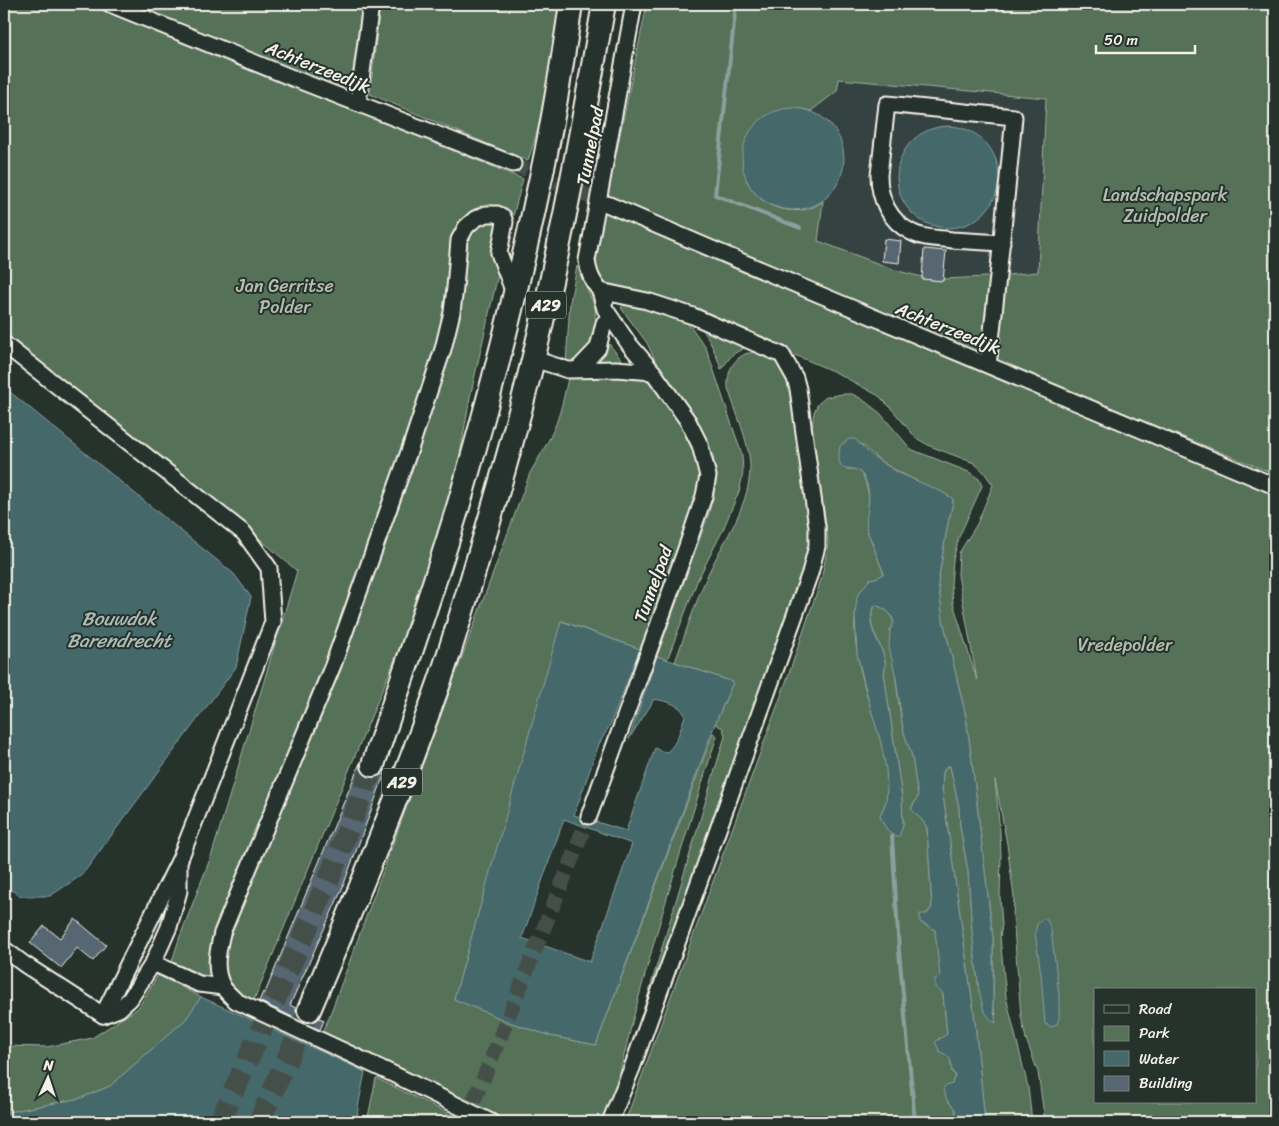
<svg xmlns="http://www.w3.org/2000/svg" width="1279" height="1126" font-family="Sriracha,sans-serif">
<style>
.built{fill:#344242}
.green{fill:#557158;stroke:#a4b1a0;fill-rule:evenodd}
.water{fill:#45686b;stroke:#8b9f9d;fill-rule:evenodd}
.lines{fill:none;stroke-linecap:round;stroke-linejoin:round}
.stream{stroke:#8b9f9d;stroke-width:4}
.building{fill:#566672;stroke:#f4f1e8}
.minor-tunnel{stroke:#455049;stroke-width:15;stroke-dasharray:15 8;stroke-linecap:butt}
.highway-tunnel{stroke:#455049;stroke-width:22;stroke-dasharray:22 11;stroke-linecap:butt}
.minor-casing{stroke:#f4f1e8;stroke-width:19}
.highway-casing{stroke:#f4f1e8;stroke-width:26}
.minor{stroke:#26332d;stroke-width:15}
.highway{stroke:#26332d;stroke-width:22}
.labels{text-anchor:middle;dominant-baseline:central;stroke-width:4;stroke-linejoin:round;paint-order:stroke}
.shield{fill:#26332d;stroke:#b6b8b0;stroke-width:1}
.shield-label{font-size:16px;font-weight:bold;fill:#f4f1e8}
.street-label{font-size:18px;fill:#f4f1e8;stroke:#26332d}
.park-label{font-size:18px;fill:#b4beae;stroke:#26332d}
.water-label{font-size:19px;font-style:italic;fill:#aebab6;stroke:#26332d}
</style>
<rect width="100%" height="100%" fill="#26332d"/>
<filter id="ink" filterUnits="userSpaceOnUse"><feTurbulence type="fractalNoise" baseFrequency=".02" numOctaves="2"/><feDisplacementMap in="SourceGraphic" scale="10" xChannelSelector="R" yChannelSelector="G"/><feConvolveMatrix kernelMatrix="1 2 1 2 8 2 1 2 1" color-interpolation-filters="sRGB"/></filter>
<g filter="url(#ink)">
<path class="built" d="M838,79L1046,98L1038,272L987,277L943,279V281L922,279L921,277L898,271L818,241L743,146Z"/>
<g class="green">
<path d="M4,4H91L523,179L513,216L505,214L504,248L470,397L455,483L402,642L252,1005L170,968L179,939L212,854L297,571C204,489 104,416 4,343Z"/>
<path d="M130,4H362L350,94Z"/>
<path d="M380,4H563L544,110L528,161L370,94Z"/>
<path d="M647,4H1275V474L787,277L607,198ZM839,79L1046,98L1038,272L987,277L943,279L942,281L922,279V277L898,271L818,241L823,201C804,217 770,212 755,193C751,189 749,184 746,180L795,108L811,111L837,91Z"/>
<path d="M604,210L1275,493V1122H1045L1038,1072L1026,1039L1021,1016L1013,916L1014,897L1007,844L995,780L1000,832L1001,857L1000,897L1002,925L1000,937L1006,997L1028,1087L1032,1122H985L974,1013L942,788L943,772L947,766H950L959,807L960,826L968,871L972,931L979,991L996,1015L993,1005V939L972,762L966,717L943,620L938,582L947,528L953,502L952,498C922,481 887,472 863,445L846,469H856L860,471L865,480L869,496L867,530L884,574L879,577L870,579C866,588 855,609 855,618C853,649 864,686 873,715C881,741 892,774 886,802C884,806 882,811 880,816L903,825L902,799L884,673C885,668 886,662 884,657C879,637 865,628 875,605C886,609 891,612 894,624L890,630L899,704L903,729L912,756L918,797L911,808L921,819L927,827L932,907L920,922L935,930L943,994L947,1035L937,1040L950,1057L952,1072L955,1075L947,1100L955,1109L957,1122H625L786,682L821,580L825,561L828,543L826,525L812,429L814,412L818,404L826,397L842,394H852L862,399L880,413L910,448L913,450L969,472L979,479L982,486L959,537L953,560L951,584L953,603L977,680L958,575L959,553L977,524L993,485L983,471L974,463L930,446L916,438L890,407L879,396L835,372L795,355L784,349L608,286L599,279L595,267ZM1095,990H1255V1102H1095Z"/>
<path d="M577,266L595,307L596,331L590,347L574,363H566L570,302Z"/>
<path d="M625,303L666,312L680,318L692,328L706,348L712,365L742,455L743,472L740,489L722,532L698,579L667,660L657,656L708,516L714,494L717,476L713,456L694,415L655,360L647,343L621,308Z"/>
<path d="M700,325L748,346L733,354L721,369C716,353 709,339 700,325Z"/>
<path d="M609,344L625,364L596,365Z"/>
<path d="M761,352L779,363L791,381L813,543L641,1027L639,1025L725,736L723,728L715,724L733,682L675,662C686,632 696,600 710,570C726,537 751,503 750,465C749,441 735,411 728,388C727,374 731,361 745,354C750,352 756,353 761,352Z"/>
<path d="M637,371L654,384L680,421L691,445L699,472L696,509L640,649L562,621L454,999L509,1022L551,1036L596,1045L713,733L717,736C687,830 658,924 633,1019C624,1054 617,1088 606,1122H499L320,1037L328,1020L530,473C539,457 549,442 556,424C562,408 565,391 569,374Z"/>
<path d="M158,975L201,997L186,1019L110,1086L81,1098L4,1113V1046L47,1047L92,1038L138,1008Z"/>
<path d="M376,1078L466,1122H367Z"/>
</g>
<g class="water">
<circle cx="793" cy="159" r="51"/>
<circle cx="948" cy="177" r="51"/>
<path d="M4,387L234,574L251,597L236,667L82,875L50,896H20L4,885Z"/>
<path d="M849,439H855L872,456L899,473L940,491L952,498L953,502L947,528L938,582L943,620L966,717L972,762L993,939V1005L996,1023L992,1021L984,1011L979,991L972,931L968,871L960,826L959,807L950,766H947L943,772L942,788L974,1013L985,1122H957L955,1109L947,1100L943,1089L945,1086L952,1084L955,1075C946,1064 958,1059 940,1052L935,1042L947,1034L943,994L935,987V979L940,977L935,930L920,922V914H927L932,907L927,827L921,819L911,809L918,797L912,756L903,729L896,678L889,647L890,630L894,623C891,612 886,609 875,605C864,627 879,638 884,657C886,662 885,668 884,673L902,799L903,825L899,837L892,836L884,825L880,816L886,802L887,787L886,769L881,743L870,706L857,654L855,616L857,596L870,579L879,577L884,573C880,564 876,554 873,544C871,540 868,534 867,530C864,512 874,499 865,479C855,457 834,483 840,446Z"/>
<path d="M561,621L640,649L610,725L599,744L574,815L626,831L655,748L660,751L667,752C678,743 680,729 685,716C682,704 665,701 654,699C647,713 637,725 629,739L657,656L733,682L715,724L596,1045L551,1036L509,1022L454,999ZM564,819L632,844L590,962L522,938Z"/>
<path d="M1043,919L1047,920L1051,929L1059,995V1018L1057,1024L1052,1027L1045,1024L1041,974L1035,933L1037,924Z"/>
<path d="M201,997L355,1067L365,1072L358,1107L357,1122H4V1113L81,1098L110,1086L186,1019Z"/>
</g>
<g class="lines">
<g class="stream">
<path d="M736,4L715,195L800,228"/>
<path d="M892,836L899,951L915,1122"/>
</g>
</g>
<g class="building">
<path d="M884,239L901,241L899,263L882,261Z"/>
<path d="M924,249L946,251L943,281L922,279Z"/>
<path d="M360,763V768L363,773L369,778H376L381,775L385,770H386L342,889L290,1005L296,1008V1012L298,1017L303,1022L311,1023L316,1021L319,1018L324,1020L320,1030L259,1001L263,992L265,993Z"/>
<path d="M75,919L106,945L93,961L77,948L61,968L30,943L44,926L60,938Z"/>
</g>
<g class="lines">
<g class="minor-tunnel">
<path d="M513,164L607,204"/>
<path d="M464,1122L484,1077L589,816"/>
</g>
<g class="highway-tunnel">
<path d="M220,1122L276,997L328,881L373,765"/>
<path d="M259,1122L309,1010"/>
</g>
<g class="minor-casing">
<g id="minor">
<path d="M110,4L290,77L513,164"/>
<path d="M358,103L371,4"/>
<path d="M607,204C829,300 1053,392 1275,486"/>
<path d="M600,291L647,301L693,316L782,355L795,378L798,389L817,527V546L810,573L725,810L632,1068L610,1122"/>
<path d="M606,299C596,285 589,279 587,260L602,180L634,4"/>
<path d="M4,344L244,533L269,568L273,622L180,859L103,1015L24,964L4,949"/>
<path d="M534,359L568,370L616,369L653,372"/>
<path d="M988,365C998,283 1006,200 1014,117L887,104L879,175C879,198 889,221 911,232C923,239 938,238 952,240C969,241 985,242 1002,243"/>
<path d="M578,369L598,348L604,323"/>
<path d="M589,816L686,549L704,496L708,476L700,445L688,421L653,372L629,344L605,309L600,291"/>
<path d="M153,963L199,984L223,987"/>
<path d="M103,1015L119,1009L130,999L153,963L169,927L179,891V864"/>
<path d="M491,1122L393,1074L236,1001C232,997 226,992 223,987C213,970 218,950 222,933L333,665L411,446L443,349L452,312L455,288L459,240L466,227L475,219L486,214H497L503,217L505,222L499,253L514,293"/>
</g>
</g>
<g class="highway-casing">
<g id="highway">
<path d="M373,765C403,674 436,583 463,490C491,392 517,291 538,191C552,129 562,66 571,4"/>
<path d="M309,1010C355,903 399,795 438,686C451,649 462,612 473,575C495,503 516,430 534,356C562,240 583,122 604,4"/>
</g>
</g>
<use href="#minor" class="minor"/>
<use href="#highway" class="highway"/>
</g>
</g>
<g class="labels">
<g class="shield">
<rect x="526" y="291.5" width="40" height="27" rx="4"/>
<rect x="382" y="768.5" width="40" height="27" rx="4"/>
</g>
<g class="shield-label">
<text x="546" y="305">A29</text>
<text x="402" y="782">A29</text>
</g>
<g class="street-label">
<text transform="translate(318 67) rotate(22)">Achterzeedijk</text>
<text transform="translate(590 146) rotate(-79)">Tunnelpad</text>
<text transform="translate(948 328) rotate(22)">Achterzeedijk</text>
<text transform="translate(653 584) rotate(-70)">Tunnelpad</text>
</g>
<g class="park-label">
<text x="1165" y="195">Landschapspark<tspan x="1165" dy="21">Zuidpolder</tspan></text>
<text x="285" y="286">Jan Gerritse<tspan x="285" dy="21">Polder</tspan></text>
<text x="1125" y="645">Vredepolder</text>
</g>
<g class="water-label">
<text x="119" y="618">Bouwdok<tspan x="119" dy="22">Barendrecht</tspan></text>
</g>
</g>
<rect width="1279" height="1126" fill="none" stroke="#26332d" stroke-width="20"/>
<rect x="10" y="10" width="1259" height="1106" fill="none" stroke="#f4f1e8" stroke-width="2" filter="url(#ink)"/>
<rect x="1094" y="988" width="162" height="115" fill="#26332d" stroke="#787f78"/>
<rect x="1104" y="1005" width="25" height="8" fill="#26332d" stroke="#787f78"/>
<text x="1139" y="1014" font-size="15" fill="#f4f1e8">Road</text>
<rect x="1104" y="1026" width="25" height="15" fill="#557158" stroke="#787f78"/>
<text x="1139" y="1038" font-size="15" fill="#f4f1e8">Park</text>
<rect x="1104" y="1051" width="25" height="15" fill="#45686b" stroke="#787f78"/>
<text x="1139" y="1064" font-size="15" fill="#f4f1e8">Water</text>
<rect x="1104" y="1076" width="25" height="15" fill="#566672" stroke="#787f78"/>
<text x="1139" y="1088" font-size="15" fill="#f4f1e8">Building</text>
<g transform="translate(48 1078) rotate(3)" stroke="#26332d" stroke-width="4" paint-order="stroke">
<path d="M0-4L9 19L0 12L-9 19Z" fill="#f4f1e8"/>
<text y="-8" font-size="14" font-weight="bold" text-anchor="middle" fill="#f4f1e8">N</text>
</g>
<path d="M1096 45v8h99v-8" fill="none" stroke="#f4f1e8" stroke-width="2.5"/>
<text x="1104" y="45" font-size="15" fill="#f4f1e8" stroke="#26332d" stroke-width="4" paint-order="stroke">50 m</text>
</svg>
